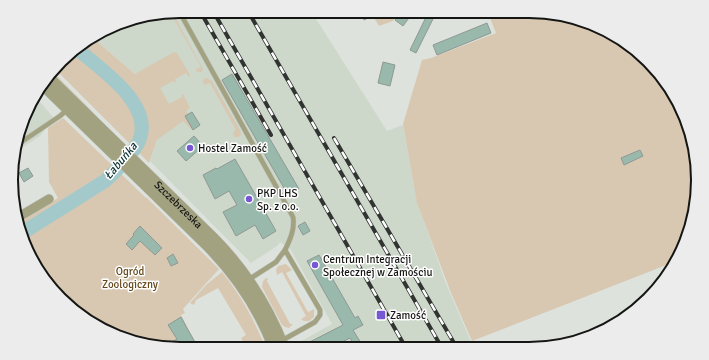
<svg xmlns="http://www.w3.org/2000/svg" width="709" height="360" font-family="Signika,sans-serif">
<style>
.built{fill:#cdd7ca}
.green{fill:#d8c8b2}
.lines{fill:none;stroke-linecap:round;stroke-linejoin:round}
.river{stroke:#a3c9ca;stroke-width:14}
.building{fill:#98b9ab;stroke:#909894}
.service-casing{stroke:#b9bdb8;stroke-width:5.5}
.minor-casing{stroke:#b9bdb8;stroke-width:10}
.tertiary-casing{stroke:#b9bdb8;stroke-width:12}
.service{stroke:#a2a281;stroke-width:4.5}
.minor{stroke:#a2a281;stroke-width:9}
.tertiary{stroke:#a2a281;stroke-width:11}
.rail-casing{stroke:#323431;stroke-width:4}
.rail{stroke:#fff;stroke-width:2.5;stroke-dasharray:8;stroke-linecap:butt}
.poi-dot{fill:#7758d2;stroke:#fff;stroke-width:1.5}
.labels{text-anchor:middle;dominant-baseline:central;stroke-width:3;stroke-linejoin:round;paint-order:stroke}
.poi-label{font-size:11px;fill:#151614;stroke:#fff;text-anchor:start}
.street-label{font-size:11px;fill:#151614;stroke:#fff}
.park-label{font-size:11px;fill:#64481c;stroke:#fff}
.water-label{font-size:12px;font-style:italic;fill:#103638;stroke:#fff}
.rim{fill:none;stroke:#151614;stroke-width:2}
</style>
<rect width="100%" height="100%" fill="#dde2dc"/>
<g class="built">
<path d="M180,11H311L387,131L403,125L417,202L446,284L471,342L484,348H298L296,344L332,324L291,250L280,242L277,246L251,263L150,161L157,140L146,83L93,38L125,20Z"/>
<path d="M34,95L53,117L40,136L14,153V147Z"/>
</g>
<g class="green">
<path d="M370,11H400L393,21L379,26Z"/>
<path d="M492,11H540L604,28L656,68L689,125L698,191L681,255L674,262L472,341L451,293L417,203L403,124L422,60L431,58L496,33L488,13Z"/>
<path d="M172,12L203,69L201,72H198L195,70L201,67L171,14L165,18V14Z"/>
<path d="M93,38L135,74L174,52L177,53L190,75L189,77L186,73L175,79L176,82H174L173,81L160,88L169,104L182,97V94H184V96L190,108L186,111L188,114L185,116L193,130H192L183,121L157,140L149,163L56,70L77,46Z"/>
<path d="M54,73L88,107L107,128L51,75Z"/>
<path d="M206,78L212,81L240,130L241,134L239,137H234L233,132L236,130L210,83L204,85L203,80Z"/>
<path d="M63,118L145,197H146L219,269L183,309L185,313L181,315L199,349H169L105,332L60,299L28,255L19,223L58,198L49,182L48,128Z"/>
<path d="M286,264L292,270L286,273L308,312L314,309V317L309,321H304L301,319L306,316L282,272L277,275L276,270L278,266Z"/>
<path d="M222,272C240,294 253,318 264,344L259,348H250L245,345L241,338L246,335L218,288L196,300L194,305L190,303L206,285Z"/>
<path d="M266,278L268,279L267,281L290,324H293L289,328L285,327L282,325L262,287L263,281Z"/>
</g>
<g class="lines">
<path class="river" d="M22,233L105,181C116,171 133,154 139,141C155,104 99,68 76,48"/>
</g>
<g class="building">
<path d="M359,11H367L370,17L364,20Z"/>
<path d="M402,11H414L403,26L395,20Z"/>
<path d="M428,13L434,17L416,53L410,50Z"/>
<path d="M487,23L491,33L437,55L433,45Z"/>
<path d="M383,62L395,65L390,86L378,83Z"/>
<path d="M232,74L299,189L288,195L222,80Z"/>
<path d="M192,112L200,125L193,130L185,116Z"/>
<path d="M194,136L203,146L186,161L177,151Z"/>
<path d="M640,150L643,156L624,165L621,158Z"/>
<path d="M235,159L276,231L263,239L255,225L236,236L223,212L237,205L229,191L215,199L203,175L216,168L217,169Z"/>
<path d="M28,168L33,176L24,182L19,173Z"/>
<path d="M305,222L310,231L303,235L298,226Z"/>
<path d="M140,226L162,248L155,255L140,241L132,250L126,244L134,235L133,234Z"/>
<path d="M173,254L178,263L171,266L167,258Z"/>
<path d="M319,255L355,318L358,316L363,325L353,330L364,348H356L350,338L330,348H298L343,325L307,261Z"/>
<path d="M181,317L188,330L199,349H176L172,342L177,339L168,325Z"/>
</g>
<g class="lines">
<g class="service-casing">
<g id="service">
<path d="M179,11L293,217C295,229 290,240 285,250"/>
<path d="M14,147L60,116L68,109"/>
<path d="M248,280L276,262L285,250L320,310V315L315,322L281,341"/>
</g>
</g>
<g class="minor-casing">
<path id="minor" d="M17,218L49,199"/>
</g>
<g class="tertiary-casing">
<g id="tertiary">
<path id="s1" d="M49,78L213,238C245,270 268,307 284,348"/>
<path d="M43,85L206,244C236,274 259,308 274,348"/>
</g>
</g>
<use href="#service" class="service"/>
<use href="#minor" class="minor"/>
<use href="#tertiary" class="tertiary"/>
<g class="rail-casing">
<g id="rail">
<path d="M200,11L271,135"/>
<path d="M213,11L406,348"/>
<path d="M248,11L442,348"/>
<path d="M334,138L457,348"/>
</g>
</g>
<use href="#rail" class="rail"/>
</g>
<g class="poi-dot">
<circle cx="190" cy="148" r="4"/>
<circle cx="249" cy="199" r="4"/>
<circle cx="315" cy="265" r="4"/>
<rect x="376" y="310" width="10" height="10" rx="2"/>
</g>
<g class="labels">
<g class="poi-label">
<text x="198" y="148">Hostel Zamość</text>
<text x="257" y="193">PKP LHS<tspan x="257" dy="13">Sp. z o.o.</tspan></text>
<text x="323" y="259">Centrum Integracji<tspan x="323" dy="13">Społecznej w Zamościu</tspan></text>
<text x="390" y="315">Zamość</text>
</g>
<g class="street-label">
<text stroke="none"><textPath href="#s1" startOffset="181">Szczebrzeska</textPath></text>
</g>
<g class="park-label">
<text x="130" y="271">Ogród<tspan x="130" dy="13">Zoologiczny</tspan></text>
</g>
<g class="water-label">
<text transform="translate(121 161) rotate(-50)">Łabuńka</text>
</g>
</g>
<path d="M0 0H709V360H0ZM180 18H529A162 162 0 0 1 691 180V180A162 162 0 0 1 529 342H180A162 162 0 0 1 18 180V180A162 162 0 0 1 180 18Z" fill="#ececec" fill-rule="evenodd"/>
<path class="rim" d="M180 18H529A162 162 0 0 1 691 180V180A162 162 0 0 1 529 342H180A162 162 0 0 1 18 180V180A162 162 0 0 1 180 18Z"/>
</svg>
